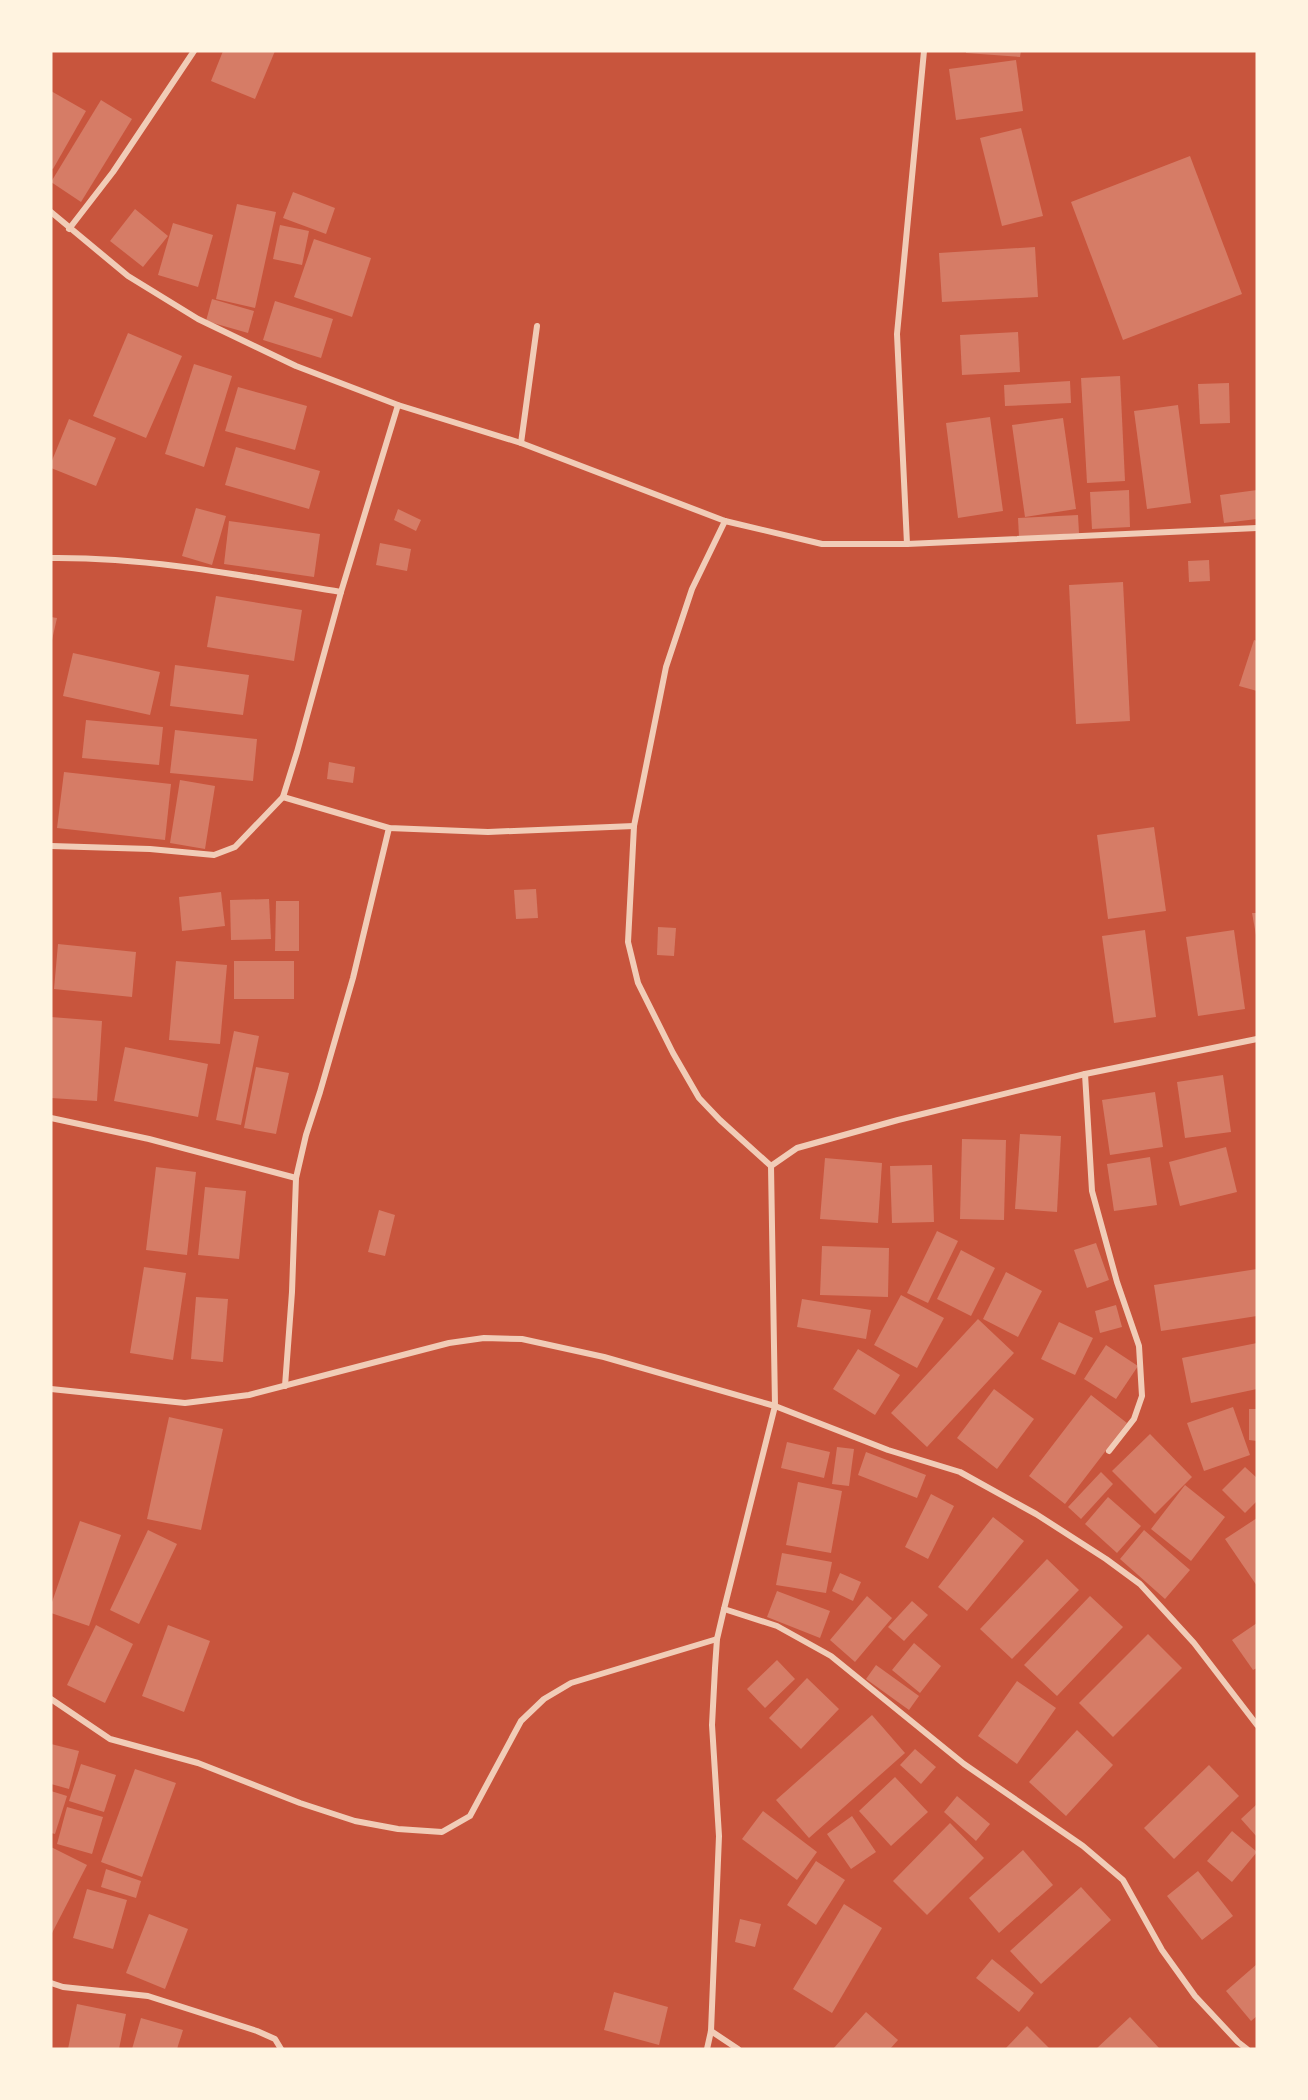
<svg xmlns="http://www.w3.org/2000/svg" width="1308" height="2100" font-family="'DM Sans',sans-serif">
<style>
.building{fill:#d67c66}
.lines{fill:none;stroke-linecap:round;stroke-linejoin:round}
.minor{stroke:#f1ccb7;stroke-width:6}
</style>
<rect width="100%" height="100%" fill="#c8553d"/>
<g class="building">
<path d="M223,51H275L255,99L211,81Z"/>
<path d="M966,51H1021L1020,57L966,53Z"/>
<path d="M1016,60L1023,111L956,120L949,69Z"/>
<path d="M51,91L86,111L53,169L51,168Z"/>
<path d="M101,100L132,119L81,202L51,182Z"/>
<path d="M1021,128L1043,216L1002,226L980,138Z"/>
<path d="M1190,156L1242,294L1123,340L1071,202Z"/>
<path d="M293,192L335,208L326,234L283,218Z"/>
<path d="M237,204L276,212L255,308L216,299Z"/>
<path d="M135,209L168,236L143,267L110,241Z"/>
<path d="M173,223L213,235L198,287L158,275Z"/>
<path d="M280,225L309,231L302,265L273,259Z"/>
<path d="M314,239L371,258L352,317L294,297Z"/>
<path d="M1035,247L1038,297L942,302L939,253Z"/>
<path d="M212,299L254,311L248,333L206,321Z"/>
<path d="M275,301L333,319L321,358L263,340Z"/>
<path d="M1018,332L1020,372L962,375L960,335Z"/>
<path d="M128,333L182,356L146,438L93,416Z"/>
<path d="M194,364L232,376L204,467L165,454Z"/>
<path d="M1120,376L1125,481L1087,483L1081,378Z"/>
<path d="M1070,381L1071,403L1005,406L1004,385Z"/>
<path d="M1229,383L1230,423L1200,424L1198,384Z"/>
<path d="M238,387L307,406L295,450L225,431Z"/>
<path d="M1178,405L1191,503L1147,509L1134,411Z"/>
<path d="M990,417L1003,511L958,518L946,423Z"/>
<path d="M1063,418L1076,509L1025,517L1012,425Z"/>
<path d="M69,419L116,438L96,486L51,468V463Z"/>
<path d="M236,447L320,471L309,509L225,485Z"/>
<path d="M1129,490L1130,527L1092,529L1090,492Z"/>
<path d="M1257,490V519L1224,523L1220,495Z"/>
<path d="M196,508L226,516L212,565L182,556Z"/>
<path d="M398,509L421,520L416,531L394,520Z"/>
<path d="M1078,515L1079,533L1019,537L1018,518Z"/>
<path d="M229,521L320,534L314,577L224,564Z"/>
<path d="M380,543L411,549L407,571L376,565Z"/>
<path d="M1209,560L1210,581L1189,582L1188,561Z"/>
<path d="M1123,582L1130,721L1076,724L1069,585Z"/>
<path d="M216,596L302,610L294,661L207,647Z"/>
<path d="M51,617L57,618L52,640L51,639Z"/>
<path d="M1254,640L1257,641V691L1239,686Z"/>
<path d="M73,653L160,672L150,715L63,696Z"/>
<path d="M175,665L249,675L243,715L170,706Z"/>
<path d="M86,720L163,727L159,765L82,758Z"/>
<path d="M175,730L257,739L253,781L170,773Z"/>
<path d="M329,762L355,767L353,783L327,779Z"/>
<path d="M64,772L171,784L165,840L57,828Z"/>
<path d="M180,780L215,786L205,849L170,843Z"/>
<path d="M1154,827L1166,911L1108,919L1097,835Z"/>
<path d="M536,889L538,918L516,919L514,890Z"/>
<path d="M221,892L225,926L182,931L179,897Z"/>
<path d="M269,899L271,939L231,940L230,900Z"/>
<path d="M276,901H299V951H275Z"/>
<path d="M1252,913H1257V935H1256Z"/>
<path d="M658,927L676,928L674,956L657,955Z"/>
<path d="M1145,930L1156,1017L1114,1023L1102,936Z"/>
<path d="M1234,930L1245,1009L1198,1016L1186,937Z"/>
<path d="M58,944L136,952L132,997L54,989Z"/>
<path d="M176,961L227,965L220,1044L169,1040Z"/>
<rect x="234" y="961" width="60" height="38"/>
<path d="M51,1017L102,1021L97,1101L51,1098Z"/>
<path d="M234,1031L259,1036L241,1125L216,1120Z"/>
<path d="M125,1047L208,1064L198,1117L114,1101Z"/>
<path d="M256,1067L289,1073L276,1134L244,1128Z"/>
<path d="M1223,1075L1231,1132L1185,1138L1177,1082Z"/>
<path d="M1155,1092L1163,1147L1110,1155L1102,1100Z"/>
<path d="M1020,1134L1061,1136L1057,1212L1015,1209Z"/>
<path d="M962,1139L1006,1140L1004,1220L960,1219Z"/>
<path d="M1226,1147L1237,1192L1180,1206L1169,1162Z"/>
<path d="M1150,1157L1157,1205L1114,1211L1107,1164Z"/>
<path d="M825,1158L882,1163L878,1223L820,1219Z"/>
<path d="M932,1165L934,1222L892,1223L890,1166Z"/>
<path d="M156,1167L196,1172L187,1255L146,1250Z"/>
<path d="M205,1187L246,1191L239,1259L198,1255Z"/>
<path d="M379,1210L395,1215L385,1256L368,1252Z"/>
<path d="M937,1231L958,1241L928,1303L907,1293Z"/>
<path d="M1096,1243L1109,1280L1087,1288L1074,1250Z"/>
<path d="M822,1246L889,1248L888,1297L820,1295Z"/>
<path d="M961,1250L995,1268L971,1316L937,1299Z"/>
<path d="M144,1267L186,1273L173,1360L130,1353Z"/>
<path d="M1257,1269V1316L1161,1331L1154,1285Z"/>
<path d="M1006,1272L1042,1291L1018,1337L983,1319Z"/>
<path d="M901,1295L944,1318L917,1368L874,1345Z"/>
<path d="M196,1297L228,1299L223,1362L191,1359Z"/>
<path d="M802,1299L871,1310L866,1339L797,1327Z"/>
<path d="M1116,1305L1122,1327L1100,1333L1095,1311Z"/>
<path d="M978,1319L1014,1353L927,1447L891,1413Z"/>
<path d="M1059,1322L1093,1338L1075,1375L1041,1359Z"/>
<path d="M1257,1343V1389L1191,1403L1182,1358Z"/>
<path d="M1106,1345L1138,1366L1116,1399L1084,1379Z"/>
<path d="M858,1349L900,1375L875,1415L833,1389Z"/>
<path d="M994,1389L1034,1419L997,1469L957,1438Z"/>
<path d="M1091,1395L1127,1423L1065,1504L1029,1476Z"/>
<path d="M1233,1407L1250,1455L1204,1471L1187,1423Z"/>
<path d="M1249,1409H1257V1441L1249,1440Z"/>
<path d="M169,1417L223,1429L201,1530L147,1519Z"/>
<path d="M1150,1434L1192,1477L1155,1514L1112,1471Z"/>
<path d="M787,1442L830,1452L824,1478L781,1468Z"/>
<path d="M837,1447L854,1449L849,1486L832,1484Z"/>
<path d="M866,1452L926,1475L917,1498L858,1475Z"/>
<path d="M1245,1467L1257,1478V1501L1245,1513L1222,1490Z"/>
<path d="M1101,1472L1113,1484L1081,1519L1068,1507Z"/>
<path d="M798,1482L842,1491L831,1553L786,1545Z"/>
<path d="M1185,1485L1225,1517L1191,1561L1151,1529Z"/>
<path d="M931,1494L954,1506L928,1559L905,1547Z"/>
<path d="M1108,1497L1141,1526L1117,1553L1085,1524Z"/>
<path d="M993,1517L1024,1541L967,1611L938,1587Z"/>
<path d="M1257,1518V1586L1225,1539Z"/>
<path d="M80,1521L121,1535L89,1626L51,1613V1605Z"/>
<path d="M148,1530L177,1544L139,1624L110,1610Z"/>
<path d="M1144,1530L1190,1570L1165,1599L1120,1559Z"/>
<path d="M782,1553L832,1562L826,1593L776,1585Z"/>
<path d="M1047,1559L1079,1590L1012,1659L980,1629Z"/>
<path d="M840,1573L861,1582L853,1601L832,1591Z"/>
<path d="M777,1591L830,1611L820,1638L767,1617Z"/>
<path d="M867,1596L892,1618L855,1662L830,1640Z"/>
<path d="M1090,1596L1123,1627L1057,1696L1024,1665Z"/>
<path d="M912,1601L928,1615L904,1641L888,1627Z"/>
<path d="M1257,1623V1668L1253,1670L1232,1640Z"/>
<path d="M96,1625L133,1644L105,1703L67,1685Z"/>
<path d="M168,1625L210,1641L184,1712L142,1696Z"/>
<path d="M1148,1634L1182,1668L1113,1737L1079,1703Z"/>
<path d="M914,1643L941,1666L920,1693L892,1670Z"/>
<path d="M777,1660L795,1679L765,1708L747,1689Z"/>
<path d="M876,1665L919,1696L909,1710L866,1679Z"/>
<path d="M807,1678L839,1709L801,1749L769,1718Z"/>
<path d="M1017,1681L1056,1708L1017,1764L978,1736Z"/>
<path d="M872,1715L905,1753L809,1838L776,1800Z"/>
<path d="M1077,1730L1113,1765L1066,1816L1029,1782Z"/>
<path d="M51,1744L79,1751L69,1789L51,1784Z"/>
<path d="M915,1749L936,1767L921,1784L900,1765Z"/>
<path d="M81,1764L116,1775L104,1812L69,1801Z"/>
<path d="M1209,1765L1239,1796L1174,1859L1144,1828Z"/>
<path d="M135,1769L176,1783L142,1877L101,1862Z"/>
<path d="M895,1777L928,1812L891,1846L859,1811Z"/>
<path d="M51,1791L67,1796L55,1834L51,1833Z"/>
<path d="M957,1796L990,1824L976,1841L944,1812Z"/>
<path d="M1257,1804V1837L1241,1819Z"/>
<path d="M67,1807L103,1817L92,1854L57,1844Z"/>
<path d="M763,1811L817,1852L797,1880L742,1839Z"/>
<path d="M852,1816L876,1852L851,1869L827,1834Z"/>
<path d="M950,1823L984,1858L927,1915L893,1881Z"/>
<path d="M1232,1831L1257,1852L1232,1882L1207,1861Z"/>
<path d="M51,1847L87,1865L51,1935Z"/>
<path d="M1023,1850L1053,1885L999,1933L969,1898Z"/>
<path d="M816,1861L845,1880L816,1925L787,1905Z"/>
<path d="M106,1869L141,1881L136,1898L101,1887Z"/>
<path d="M1198,1871L1233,1916L1202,1940L1167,1896Z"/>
<path d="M1081,1887L1111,1920L1041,1984L1010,1951Z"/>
<path d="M87,1889L127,1900L113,1949L73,1938Z"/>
<path d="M844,1904L882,1928L832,2013L793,1989Z"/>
<path d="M149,1914L188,1929L165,1989L126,1973Z"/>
<path d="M740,1919L761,1924L755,1947L735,1942Z"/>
<path d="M992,1959L1034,1993L1019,2012L976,1978Z"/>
<path d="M1257,1964V2016L1251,2021L1226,1991Z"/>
<path d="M614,1992L668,2007L659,2045L604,2030Z"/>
<path d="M77,2004L126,2014L119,2049H68Z"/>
<path d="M866,2012L898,2040L890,2049H833Z"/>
<path d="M1130,2017L1160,2049H1096Z"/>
<path d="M141,2018L183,2030L177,2049H132Z"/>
<path d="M1027,2026L1050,2049H1005Z"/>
</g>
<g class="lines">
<g class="minor">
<path d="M51,212L128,276L198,319L296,366L398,405L521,443L725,521L822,544H907L1257,528"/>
<path d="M69,229L113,172L194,51"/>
<path d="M521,443L537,326"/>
<path d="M725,521L692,589L666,667L634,826L628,942L638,983L673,1053L699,1098L720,1120L771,1166"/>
<path d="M907,544L897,334L924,51"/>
<path d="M51,558C149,557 245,576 341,592"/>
<path d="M283,797L389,828L488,832L634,826"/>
<path d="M51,846L150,849L214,855L235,847L283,797L297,752L341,592L398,405"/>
<path d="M1085,1074L1092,1191L1117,1282L1139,1346L1142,1396L1134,1419L1109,1451"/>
<path d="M51,1118L149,1139L296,1178"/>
<path d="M285,1386L292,1292L296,1178L306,1135L320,1092L353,978L389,828"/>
<path d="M51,1389L185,1403L249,1395L449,1343L484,1338L522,1339L604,1357L775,1406L888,1450L960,1472L1036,1514L1106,1559L1140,1584L1194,1643L1257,1725"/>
<path d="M724,1609L777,1626L831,1656L964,1764L1083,1846L1123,1880L1162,1950L1195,1996L1238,2042L1247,2049"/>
<path d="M51,1699L110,1739L198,1763L300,1803L355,1821L398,1829L442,1832L470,1816L521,1721L544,1699L571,1683L717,1639"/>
<path d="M51,1983L63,1987L148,1996L257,2031L275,2039L281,2049"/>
<path d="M711,2031L738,2049"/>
<path d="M707,2049L711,2031L719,1836L712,1725L715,1668L717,1639L724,1609L775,1406L771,1166L797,1148L898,1120L1085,1074L1257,1039"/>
</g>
</g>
<rect width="1308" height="2100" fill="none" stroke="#fff3e0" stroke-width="105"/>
</svg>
